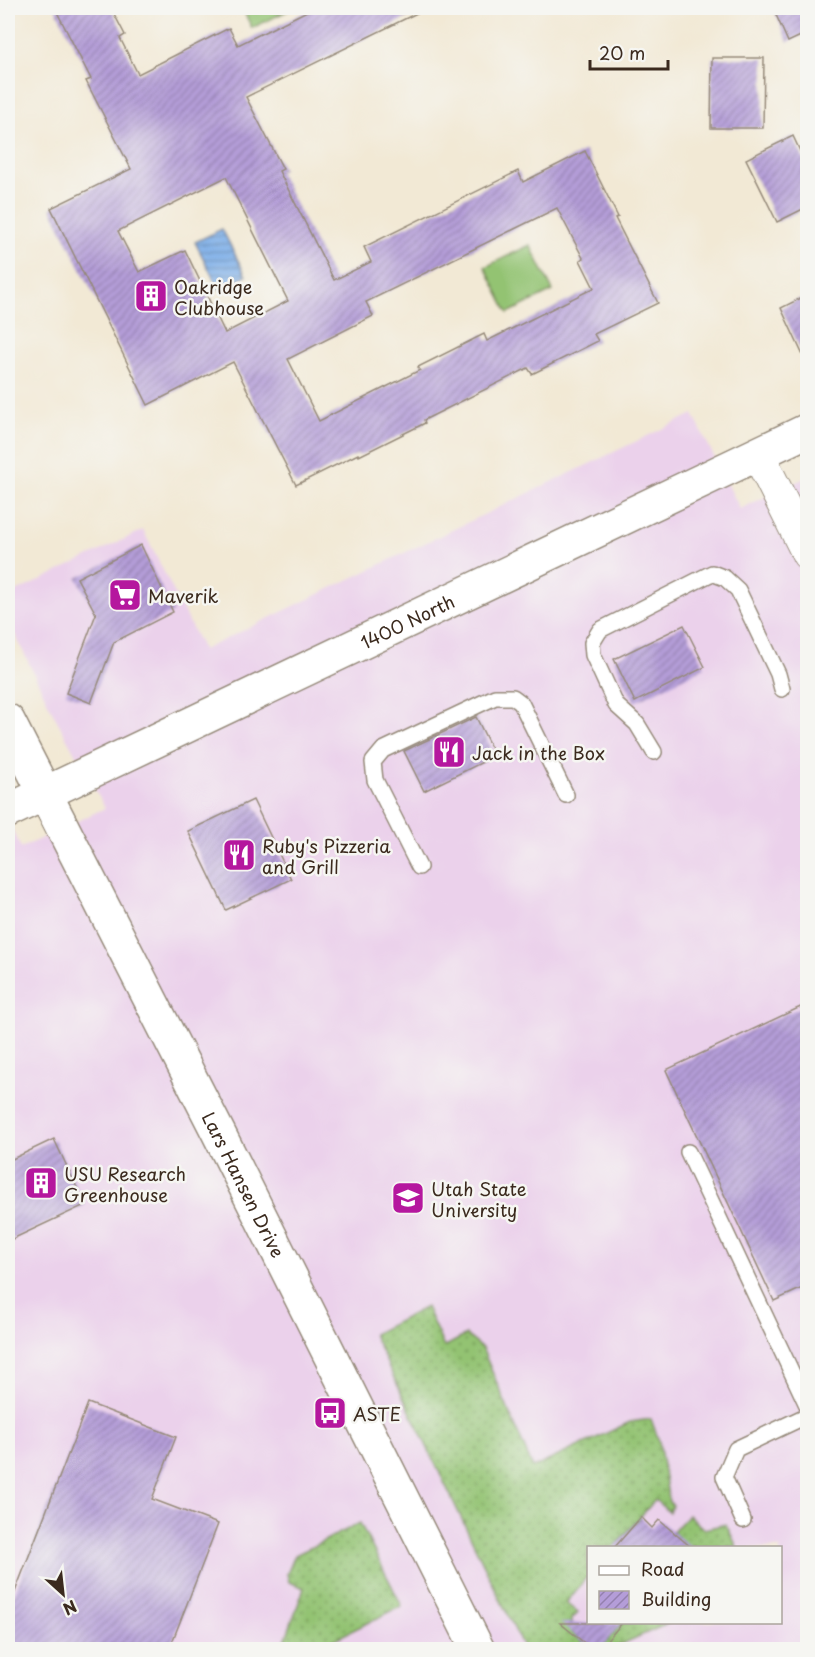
<svg xmlns="http://www.w3.org/2000/svg" width="815" height="1657" font-family="'Playpen Sans',sans-serif">
<style>
.built{fill:#ebd1eb;fill-rule:evenodd}
.grass{fill:url(#grass-dots);stroke:#677648;stroke-width:1.5}
.garden{fill:#93c372;stroke:#677648;stroke-width:1.5}
.water{fill:url(#water-rules);stroke:#5c6c83;stroke-width:1.5}
.building{fill:url(#building-hatch);fill-rule:evenodd}
.lines{fill:none;stroke-linecap:round;stroke-linejoin:round}
.lane-casing{stroke:#968a7a;stroke-width:18}
.street-casing{stroke:#968a7a;stroke-width:34}
.secondary-casing{stroke:#968a7a;stroke-width:36}
.lane{stroke:#fff;stroke-width:15}
.street{stroke:#fff;stroke-width:32}
.secondary{stroke:#fff;stroke-width:33}
.labels{text-anchor:middle;dominant-baseline:central;stroke-width:5;stroke-linejoin:round;paint-order:stroke}
.poi-label{font-size:18px;fill:#3b2a1e;stroke:#f6f6f2;text-anchor:start}
.street-label{font-size:18px;fill:#3b2a1e;stroke:#f6f6f2}
</style>
<defs>
<pattern id="grass-dots" width="8" height="8" patternUnits="userSpaceOnUse" patternTransform="scale(1.5)"><rect width="8" height="8" fill="#93c372"/><path d="M2 2h.1M6 6h.1" fill="none" stroke="#799f5d" stroke-width="1.8" stroke-linecap="round"/></pattern>
<pattern id="water-rules" width="6" height="5" patternUnits="userSpaceOnUse" patternTransform="scale(1.5)"><rect width="6" height="5" fill="#7daee8"/><path d="M0 2.5h6" fill="none" stroke="#688ebb"/></pattern>
<pattern id="building-hatch" width="6" height="6" patternUnits="userSpaceOnUse" patternTransform="scale(1.5)"><rect width="6" height="6" fill="#b49dd8"/><path d="M-1 1l2-2M0 6l6-6M5 7l2-2" fill="none" stroke="#9480af"/></pattern>
</defs>
<rect width="100%" height="100%" fill="#f6f6f2"/>
<filter id="ink" filterUnits="userSpaceOnUse"><feTurbulence type="fractalNoise" baseFrequency=".0167" numOctaves="2"/><feDisplacementMap in="SourceGraphic" scale="12" xChannelSelector="R" yChannelSelector="G"/><feConvolveMatrix kernelMatrix="1 2 1 2 8 2 1 2 1" color-interpolation-filters="sRGB"/></filter>
<filter id="wash" filterUnits="userSpaceOnUse"><feTurbulence type="fractalNoise" baseFrequency=".008" numOctaves="4" result="noise"/><feDisplacementMap in="SourceGraphic" scale="24" xChannelSelector="R" yChannelSelector="G"/><feGaussianBlur stdDeviation="1.35" result="paint"/><feColorMatrix in="noise" values="0 0 0 0 0 0 0 0 0 0 0 0 0 0 0 0 0 1.4 0 .05"/><feComposite in="paint" operator="in"/></filter>
<g filter="url(#wash)">
<rect width="100%" height="100%" fill="#f2e9d5"/>
<path class="built" d="M693,414L740,509L807,477V1649H8V820L21,848L105,808L54,715L8,620V596L143,530L203,650ZM588,1548H780V1622H588Z"/>
<g class="grass">
<path d="M426,1307L444,1347L466,1335L482,1348L533,1468L630,1422L651,1419L659,1441L669,1502L673,1505L669,1512L655,1500L614,1547L588,1548V1576L566,1603L578,1613L572,1619L573,1634L593,1649H524L373,1334Z"/>
<path d="M688,1515L704,1529L726,1524L737,1547H688L673,1532Z"/>
<path d="M360,1523L402,1606L315,1649H282L304,1588L289,1582L287,1574L295,1555Z"/>
<path d="M622,1623H669L611,1649L599,1650Z"/>
</g>
<g class="garden">
<path d="M242,8H293L252,28Z"/>
<path d="M530,245L553,291L508,313L485,267Z"/>
</g>
<path class="water" d="M222,229L246,276L219,289L195,242Z"/>
<g id="blocks">
<g class="building">
<path d="M55,8H111L125,35L120,38L138,74L229,28L238,45L313,8H427L246,97L283,169L279,171L334,280L371,262L364,247L518,171L523,182L585,151L618,217L615,218L658,303L594,334L598,341L532,374L528,368L424,420L425,423L359,456L358,454L296,485L233,362L148,405L51,208L131,169L86,81L91,79ZM226,177L288,301L225,333L185,250L139,272L118,231ZM557,208L583,258L580,260L594,288L487,341L484,334L418,367L420,370L319,421L288,359L373,316L366,302Z"/>
<path d="M773,8H807V33L788,42Z"/>
<path d="M712,58H764L763,128H711Z"/>
<path d="M793,136L807,166V207L777,222L746,159Z"/>
<path d="M807,295V364L781,308Z"/>
<path d="M141,545L173,612L114,642L91,703L66,693L96,614L77,578Z"/>
<path d="M684,625L705,667L635,702L614,659Z"/>
<path d="M476,717L495,756L424,791L404,751Z"/>
<path d="M253,800L291,879L226,910L188,831Z"/>
<path d="M807,1004V1286L774,1301L666,1070Z"/>
<path d="M54,1139L85,1205L8,1241V1161Z"/>
<path d="M88,1403L176,1437L152,1499L218,1524L169,1650H8V1610Z"/>
<path d="M641,1517L652,1528L659,1520L692,1548H614Z"/>
<path d="M560,1623H622L599,1650H593Z"/>
</g>
</g>
</g>
<g filter="url(#ink)">
<use href="#blocks" fill-opacity="0" stroke="#968a7a" stroke-width="1.5"/>
<g class="lines">
<g class="lane-casing">
<g id="lane">
<path d="M654,752L637,724L616,705L593,655L592,643L600,630L712,573L725,578L738,590L778,674L782,689"/>
<path d="M419,867L375,780L373,762L383,750L495,697H513L521,703L566,795"/>
<path d="M688,1152L808,1407"/>
<path d="M743,1520L724,1477L736,1449L808,1415"/>
</g>
</g>
<g class="street-casing">
<path id="street" d="M758,454L808,554"/>
</g>
<g class="secondary-casing">
<g id="secondary">
<path id="s1" d="M8,721L218,1132L478,1650"/>
<path id="s2" d="M8,811L808,430"/>
</g>
</g>
<use href="#lane" class="lane"/>
<use href="#street" class="street"/>
<use href="#secondary" class="secondary"/>
</g>
</g>
<defs>
<g id="building-square" transform="scale(1.725)"><rect x="-9" y="-9" width="18" height="18" rx="4" fill="#b5179e" stroke="#f6f6f2"/><path d="M-4-6H4V6H1V3H-1V6H-4ZM-2.5-4.3h1.7v1.8h-1.7ZM.8-4.3h1.7v1.8H.8ZM-2.5-1h1.7V.8h-1.7ZM.8-1h1.7V.8H.8Z" fill="#fff"/></g>
<g id="supermarket-square" transform="scale(1.725)"><rect x="-9" y="-9" width="18" height="18" rx="4" fill="#b5179e" stroke="#f6f6f2"/><path d="M-6-5.5h2.5l.6 2H6L4.5 2H-2.5L-4.4-4H-6ZM-1.5 3.2a1.3 1.3 0 1 0 .1 0ZM3 3.2a1.3 1.3 0 1 0 .1 0Z" fill="#fff"/></g>
<g id="restaurant-square" transform="scale(1.725)"><rect x="-9" y="-9" width="18" height="18" rx="4" fill="#b5179e" stroke="#f6f6f2"/><path d="M-5-6h1v4h1v-4h1v4h1v-4h1v5L-1.5 .5V6h-2V.5L-5-1ZM5-6V6H3V1.5H1.5Q1.5-4 5-6Z" fill="#fff"/></g>
<g id="university-square" transform="scale(1.725)"><rect x="-9" y="-9" width="18" height="18" rx="4" fill="#b5179e" stroke="#f6f6f2"/><path d="M0-5L7-2L0 1L-7-2ZM-4 1L0 2.5L4 1V4Q0 6-4 4Z" fill="#fff"/></g>
<g id="bus-square" transform="scale(1.725)"><rect x="-9" y="-9" width="18" height="18" rx="4" fill="#b5179e" stroke="#f6f6f2"/><path d="M-5-6H5V4H4V6H2V4H-2V6H-4V4H-5ZM-3.5-4V0h7V-4ZM-3.5 1.2v1.5H-2V1.2ZM2 1.2v1.5H3.5V1.2Z" fill="#fff"/></g>
</defs>
<g fill-rule="evenodd">
<use href="#building-square" x="151" y="296"/>
<use href="#supermarket-square" x="125" y="595"/>
<use href="#restaurant-square" x="449" y="752"/>
<use href="#restaurant-square" x="239" y="855"/>
<use href="#building-square" x="41" y="1183"/>
<use href="#university-square" x="408" y="1198"/>
<use href="#bus-square" x="330" y="1413"/>
</g>
<g class="labels">
<g class="poi-label">
<text x="174" y="286">Oakridge<tspan x="174" dy="21">Clubhouse</tspan></text>
<text x="148" y="595">Maverik</text>
<text x="472" y="752">Jack in the Box</text>
<text x="262" y="845">Ruby's Pizzeria<tspan x="262" dy="21">and Grill</tspan></text>
<text x="64" y="1173">USU Research<tspan x="64" dy="21">Greenhouse</tspan></text>
<text x="431" y="1188">Utah State<tspan x="431" dy="21">University</tspan></text>
<text x="353" y="1413">ASTE</text>
</g>
<g class="street-label">
<text stroke="none"><textPath href="#s2" startOffset="442">1400 North</textPath></text>
<text stroke="none"><textPath href="#s1" startOffset="520">Lars Hansen Drive</textPath></text>
</g>
</g>
<rect width="815" height="1657" fill="none" stroke="#f6f6f2" stroke-width="30"/>
<rect x="587" y="1546" width="195" height="78" fill="#f6f6f2" stroke="#aba49d" stroke-width="1.5"/>
<rect x="599" y="1566" width="30" height="9" fill="#ffffff" stroke="#aba49d" stroke-width="1.5"/>
<text x="641" y="1576" font-size="18" fill="#3b2a1e">Road</text>
<rect x="599" y="1591" width="30" height="18" fill="url(#building-hatch)" stroke="#aba49d" stroke-width="1.5"/>
<text x="641" y="1606" font-size="18" fill="#3b2a1e">Building</text>
<g transform="translate(63 1594) rotate(153)" stroke="#f6f6f2" stroke-width="4.5" paint-order="stroke">
<path d="M0-4.5L10 22L0 15L-10 22Z" fill="#3b2a1e"/>
<text y="-9" font-size="16" font-weight="bold" text-anchor="middle" fill="#3b2a1e">N</text>
</g>
<path d="M590 60v9h78v-9" fill="none" stroke="#3b2a1e" stroke-width="3"/>
<text x="599" y="60" font-size="18" fill="#3b2a1e" stroke="#f6f6f2" stroke-width="4.5" paint-order="stroke">20 m</text>
</svg>
